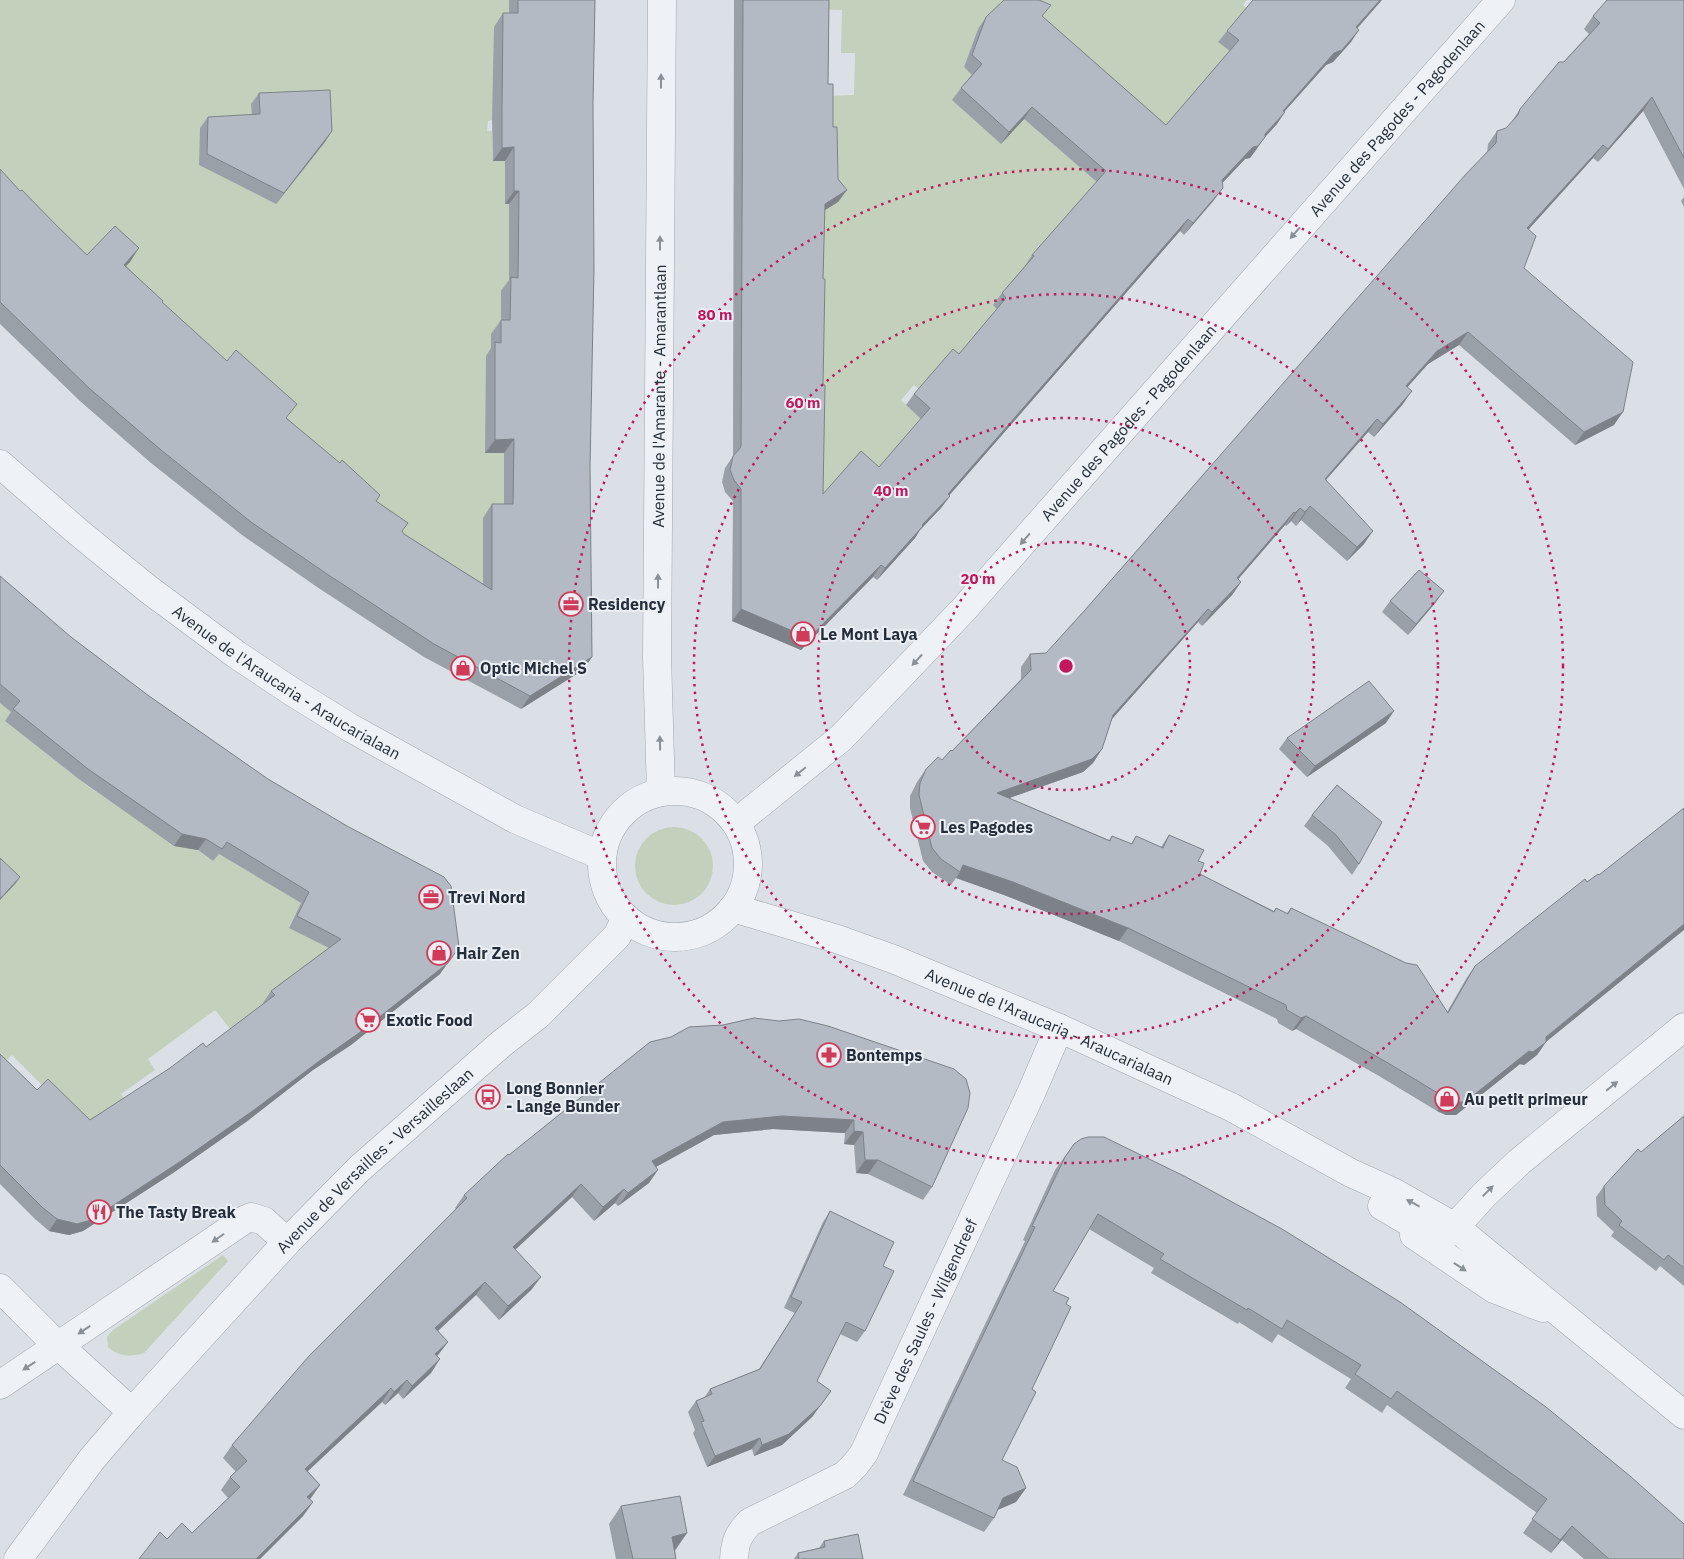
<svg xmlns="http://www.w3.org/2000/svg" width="1684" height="1559" font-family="'IBM Plex Sans',sans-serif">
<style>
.green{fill:#c2d0bc;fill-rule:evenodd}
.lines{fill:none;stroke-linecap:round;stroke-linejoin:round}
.minor-casing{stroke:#a1a7b0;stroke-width:29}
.tertiary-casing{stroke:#a1a7b0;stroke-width:29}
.minor{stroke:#eef1f5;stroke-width:28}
.tertiary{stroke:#eef1f5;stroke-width:28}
.wall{fill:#9aa0a8}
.shaded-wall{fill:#7d8288}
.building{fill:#b3bac3;stroke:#7d8288}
.oneway{fill:#8a9098}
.ring{fill:none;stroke:#c2185b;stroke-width:2.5;stroke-dasharray:2.5 5}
.labels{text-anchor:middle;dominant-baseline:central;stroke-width:4;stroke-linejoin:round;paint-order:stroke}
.street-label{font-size:16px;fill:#252f3c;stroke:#ebeff4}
.poi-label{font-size:16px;font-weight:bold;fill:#252f3c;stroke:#ebeff4;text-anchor:start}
.centre{fill:#c2185b;stroke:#ebeff4;stroke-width:2.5}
.ring-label{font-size:15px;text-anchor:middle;font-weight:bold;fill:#c2185b;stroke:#ebeff4;stroke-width:4;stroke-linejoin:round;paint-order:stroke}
</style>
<rect width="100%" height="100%" fill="#dbe0e6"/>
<g class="green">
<path d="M0,0H513L492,120L488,121L487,131H492L493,161H505V204H509V247H513L507,314L491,356L485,453H504L512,609L366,515L378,498L276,432L290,414L77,269L0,193Z"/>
<path d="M809,0H1247L1243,5L1248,9L1231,52L1167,126L1105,174L1026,268L1001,313L928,397L914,385L901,400L922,420L855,499L788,502L825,96L854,95L855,53H841L842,10L809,9ZM978,29L1067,156L964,67Z"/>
<path d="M0,695L15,708L5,721L85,784L165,839L193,847L213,861L219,854L301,903L289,927L356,934L263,1003L267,1008L234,1034L215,1010L148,1059L155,1070L121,1094L126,1103L74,1147L44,1087L12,1055L0,1067Z"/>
<circle cx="674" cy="866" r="39"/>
<path d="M223,1255L228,1261L144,1353C131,1357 119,1357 108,1347L107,1337L113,1330Z"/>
</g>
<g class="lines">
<g class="minor-casing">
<g id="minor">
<path id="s1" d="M0,464L78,532L148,589L237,655L291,691L349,727L515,819L602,856"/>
<path id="s2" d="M661,792L657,657L662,0"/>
<path id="s3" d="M733,908L837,939L893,959L1059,1028L1231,1107L1351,1173L1393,1192L1455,1227L1684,1415"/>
<path d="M1382,1206L1433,1236H1444L1455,1227L1484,1195L1519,1162L1684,1027"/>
<path d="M1414,1235L1494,1289L1543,1308"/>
<path d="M0,1288L46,1334L132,1412"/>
<path d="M0,1385L244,1220L251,1217L264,1221L287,1242"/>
<path id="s4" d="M734,1559C735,1542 738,1534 750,1522L845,1475L855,1465L864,1453L1032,1091L1059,1028"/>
</g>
</g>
<g class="tertiary-casing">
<g id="tertiary">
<circle cx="675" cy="864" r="73"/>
<path id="s5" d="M736,823L841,738L964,609L1501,0"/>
<path id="s6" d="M18,1559L92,1459L132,1412L287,1242L359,1169L501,1044L538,1015L617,936L626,918"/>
</g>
</g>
<use href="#minor" class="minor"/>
<use href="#tertiary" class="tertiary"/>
</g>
<g class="wall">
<path d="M509,0H595L593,104L590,468L592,657L583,670L521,709L424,657L317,587L242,535L151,463L80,401L0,324V169L20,191L87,255L130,262L126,266L163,303L376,501L404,534L483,584V518L492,504H504V453H485L486,356L491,348V334L501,320V291L509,280V204H505V161H493L492,120L494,27L503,13H509Z"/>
<path d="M734,0H829L828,84L833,127L838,202L825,210L823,279V494L879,467L921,419L906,405L914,394L959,354L997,309L993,305L1002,293L1024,267L1032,255L1097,182L1024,119L1001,144L952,100L961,88L972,75L964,67L978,29L986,17H1043L1166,125L1230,51L1218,42L1227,31L1357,28L1351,42L1333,62L1326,65L1284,112L1277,124L1265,136L1257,149L1250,158L1245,159L1222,183L1214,200L1184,235L1180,231L949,495L950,496L941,508L920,530L915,538L877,580L873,577L801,650L732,621L733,501L725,492L722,482L725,468L733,456Z"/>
<path d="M1684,0V189L1643,111L1598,162L1593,158L1529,229L1524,268L1614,425L1575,445L1459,345L1428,364L1407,387L1403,404L1374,437L1368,432L1326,480L1364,544L1347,561L1301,520L1296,526L1291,521L1286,526L1285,525L1238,579L1241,582L1232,595L1202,626L1198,622L1112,719L1102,749L1093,763L1083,772L1009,798L1109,840L1112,836L1131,844L1136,836L1161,847L1169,835L1198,861L1200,874L1274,911L1276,908L1287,913L1291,908L1447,1012L1466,979L1475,966L1546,1042L1537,1055L1524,1065L1520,1064L1456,1115H1446L1437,1111L1379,1076L1296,1029L1292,1031L1278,1023L1277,1019L1119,941L1004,895L956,878L951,885L932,872L923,861L910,808V796L917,782L926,769L942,760L952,751L1021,679V667L1030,654L1046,653L1085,610L1487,152L1488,144L1497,131L1506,128L1510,124L1520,109L1589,34L1584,29L1593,16Z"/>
<path d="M259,93L332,131L276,204L199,165L200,128L208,117L252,115L251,104Z"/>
<path d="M1684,197V207L1681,201Z"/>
<path d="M0,576L440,974L351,1045L313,1070L246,1122L173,1173L83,1231L69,1235L49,1231L35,1219L0,1184V1054L37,1090L90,1120L206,1047L264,1004L263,1003L271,991L329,948L289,928L301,903L219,854L213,861L198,850L174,846L80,780L5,721L11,712L0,703Z"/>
<path d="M1390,601L1436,602L1408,635L1382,612Z"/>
<path d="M1386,723L1307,777L1279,749L1287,738Z"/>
<path d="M1337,785L1359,864L1352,875L1328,846L1304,826L1312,815Z"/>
<path d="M754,1018L932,1187L923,1200L868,1174L856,1173L854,1145L844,1144L845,1133L773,1129L714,1135L656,1167L649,1183L618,1206L615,1203L594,1221L572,1197L515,1250L541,1277L531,1290L499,1320L476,1295L438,1331L448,1342L437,1356L431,1373L403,1399L398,1393L385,1405L382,1402L308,1471L320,1485L309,1499L313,1502L303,1516L260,1559H139L167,1539L192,1533L228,1498L221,1490L230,1477L236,1472L223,1458L232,1445L456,1209L455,1208L464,1195L509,1155L723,1025Z"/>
<path d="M1684,1116V1286L1660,1266L1656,1271L1611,1236L1614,1232L1597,1216L1596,1197L1604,1186L1641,1152Z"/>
<path d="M1074,1144L1684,1559H1584L1562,1540L1551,1553L1523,1533L1537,1513L1387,1405L1382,1413L1345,1388L1351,1379L1278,1334L1272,1343L1239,1322L1238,1324L1151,1273L1154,1268L1089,1229L1053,1291L1066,1304L1032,1389L1002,1460L1026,1488L1016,1502L997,1510L994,1518L984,1532L903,1495L1025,1241L1023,1240L1055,1170Z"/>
<path d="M830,1211L883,1266L865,1331L857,1342L840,1334L817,1381L831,1391L812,1417L782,1445L754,1456L752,1449L707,1467L693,1433L695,1430L688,1412L696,1401L704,1398L710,1389L759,1369L795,1313L784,1308L823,1222Z"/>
<path d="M621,1506L687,1533L675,1551L676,1559H616L609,1524Z"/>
<path d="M824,1541L863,1559H794L798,1553L819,1548Z"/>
</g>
<g class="shaded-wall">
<path d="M1380,0H1382L1348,39L1356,27Z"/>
<path d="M1359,30L1351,42L1333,62L1326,65L1275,122L1283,111L1334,53Z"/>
<path d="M1652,97L1643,111L1598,162L1608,149Z"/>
<path d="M1032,107L1024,119L1001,144L1009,132Z"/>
<path d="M1285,112L1277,124L1257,146L1265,134Z"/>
<path d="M332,131L325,142L276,204L284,193Z"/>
<path d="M1265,137L1250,158L1245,159L1214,192L1222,180L1253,147Z"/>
<path d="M1603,145L1593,158L1518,241L1527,228Z"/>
<path d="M514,147L505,161H493L502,148Z"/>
<path d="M1223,188L1214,200L1184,235L1193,223Z"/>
<path d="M847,190L838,202L817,215L825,204Z"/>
<path d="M514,191H519L509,204H505Z"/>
<path d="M1188,219L1180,231L940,506L948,494Z"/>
<path d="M139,248L130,262L114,278L124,265Z"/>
<path d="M1468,332L1459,345L1428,364L1397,399L1406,386L1437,351Z"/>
<path d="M1412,391L1403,404L1374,437L1383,424Z"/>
<path d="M1623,412L1614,425L1575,445L1584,432Z"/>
<path d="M1377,419L1368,432L1315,492L1325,479Z"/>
<path d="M514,439L504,453H485L495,440Z"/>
<path d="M950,496L941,508L920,530L915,538L877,580L885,568L922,525Z"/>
<path d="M1310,506L1301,520L1296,526L1305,512Z"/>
<path d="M1300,508L1291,521L1286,526L1295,513Z"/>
<path d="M1294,512L1285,525L1228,591L1237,578Z"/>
<path d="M1373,531L1364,544L1347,561L1357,547Z"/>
<path d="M881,565L873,577L801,650L732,621L741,609Z"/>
<path d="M1241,582L1232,595L1202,626L1212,612Z"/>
<path d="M1444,591L1436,602L1408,635L1416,624Z"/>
<path d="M1208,609L1198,622L1104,728L1113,715Z"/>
<path d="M592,657L583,670L521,709L530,696Z"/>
<path d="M1394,711L1386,723L1307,777L1315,766Z"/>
<path d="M1102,749L1093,763L1083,772L987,806L997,793Z"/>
<path d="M182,834L206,839L198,850L174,846Z"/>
<path d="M963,865L1013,882L1128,928L1119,941L1004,895L956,878L960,872Z"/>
<path d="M20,877L16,883L0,900V899Z"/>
<path d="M1684,924V930L1546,1042L1537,1055L1524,1065L1520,1064L1456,1115H1446L1437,1111L1446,1098L1546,1037Z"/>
<path d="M448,963L440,974L351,1045L313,1070L246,1122L173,1173L83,1231L69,1235L49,1231L57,1219Z"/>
<path d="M1306,1016L1296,1029L1292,1031L1301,1018Z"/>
<path d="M782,1116L854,1120L845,1133L773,1129L714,1135L643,1174L652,1161L723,1122Z"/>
<path d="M854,1131L863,1132L854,1145L844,1144Z"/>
<path d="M865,1160H878L868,1174L856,1173Z"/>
<path d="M658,1170L649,1183L618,1206L628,1193Z"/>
<path d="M581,1184L572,1197L504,1260L513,1247Z"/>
<path d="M624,1189L615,1203L594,1221L603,1207Z"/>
<path d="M541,1277L531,1290L499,1320L508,1306Z"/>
<path d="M485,1282L476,1295L426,1342L435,1328Z"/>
<path d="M448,1342L438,1355L426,1367L435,1354Z"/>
<path d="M440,1359L431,1373L403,1399L412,1386Z"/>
<path d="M407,1380L398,1393L385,1405L394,1392Z"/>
<path d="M391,1388L382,1402L296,1482L305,1469Z"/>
<path d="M831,1391L812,1417L782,1445L754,1456L762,1445Z"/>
<path d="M760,1438L752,1449L707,1467L715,1456Z"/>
<path d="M320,1485L311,1498L298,1510L307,1497Z"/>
<path d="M1026,1488L1016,1502L993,1512L1003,1498Z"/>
<path d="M313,1502L303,1516L260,1559H256Z"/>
<path d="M1572,1526L1562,1540L1551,1553L1560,1540Z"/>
<path d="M687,1533L674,1551L672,1537Z"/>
</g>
<g class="building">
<path d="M518,0H595L593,104L594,268L590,468L592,657L530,696L434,644L327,574L251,522L161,450L89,388L0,302V169L20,191L22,190L57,226L87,255L115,226L139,248L124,265L163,301L162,302L227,361L236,350L297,404L286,418L340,463L342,460L380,495L376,501L408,523L402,531L404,534L492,590V504H513L514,439L495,440V342L501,343V320H510L511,277L518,278L519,191H514V147L502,148V107L503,13H518Z"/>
<path d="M743,0H829L828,84H833V127H837L838,179L847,190L825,204L823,279H825L823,384L825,385L823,494L861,451L879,467L930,408L914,394L953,349L959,354L1006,298L1002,293L1034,256L1032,255L1106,171L1032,107L1009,132L961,88L982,64L972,55L986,17L1004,0H1039L1051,5L1042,16L1166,125L1239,40L1227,31L1253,0H1380L1356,27L1359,30L1342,50L1334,53L1283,111L1285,112L1265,134V137L1258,146L1253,147L1222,180L1223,188L1193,223L1188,219L948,494L950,496L922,525L923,526L885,568L881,565L809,638L741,609V489L734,480L730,470L733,456L741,447Z"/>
<path d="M1607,0H1684V158L1652,97L1608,149L1603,145L1527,228L1536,236L1524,268L1633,362L1623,412L1584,432L1468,332L1437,351L1406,386L1412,391L1383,424L1377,419L1325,479L1373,531L1357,547L1310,506L1305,512L1300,508L1295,513L1294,512L1237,578L1241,582L1212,612L1208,609L1113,715L1102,749L1092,759L997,793L1110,841L1112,836L1132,844L1136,836L1163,848L1169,835L1204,850L1198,861L1204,863L1200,874L1274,912L1276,908L1288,914L1291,908L1406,963L1417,965L1448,1013L1475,966L1585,879L1587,882L1598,874L1599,875L1684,808V924L1546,1037V1042L1533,1052L1529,1051L1465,1102H1455L1446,1098L1388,1063L1306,1016L1301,1018L1287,1010L1286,1005L1128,928L1013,882L963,865L960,872L941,859L932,848L919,795L920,783L926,769L938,757L942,760L951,750L952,751L1031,670L1030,654L1046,653L1085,610L1466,174L1496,143L1497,131L1506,128L1518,115L1520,109L1559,62H1564L1600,23L1593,16Z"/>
<path d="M330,90L332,131L284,193L207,154L208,117L260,114L259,93Z"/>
<path d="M1419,570L1444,591L1416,624L1390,601Z"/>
<path d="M0,576L71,637L149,696L268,779L347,826L444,877L451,886L459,947L448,963L359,1033L322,1059L254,1110L181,1161L91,1220L77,1224L57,1219L43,1208L0,1165V1054L37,1090L48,1079L90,1120L170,1068L203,1043L206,1047L275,995L271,991L341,939L297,916L309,892L227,842L222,849L206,839L182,834L88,769L13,709L20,701L0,684Z"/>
<path d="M1369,681L1394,711L1315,766L1287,738Z"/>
<path d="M1337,785L1382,822L1359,864L1336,835L1312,815Z"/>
<path d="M0,858L20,877L0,899Z"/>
<path d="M754,1018L779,1021L799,1019L828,1026L954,1069L966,1079L970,1093L968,1108L932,1187L878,1160H865L863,1132L854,1131V1120L782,1116L723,1122L652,1161L658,1170L628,1193L624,1189L603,1207L581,1184L513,1247L541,1277L508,1306L485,1282L435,1328L448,1342L435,1354L440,1359L412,1386L407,1380L394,1392L391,1388L305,1469L320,1485L307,1497L313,1502L256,1559H139L160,1532L167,1539L182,1523L192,1533L240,1487L230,1477L247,1461L232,1445L309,1356L467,1198L464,1195L508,1154L509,1155L650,1042L671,1037L689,1027L723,1025Z"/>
<path d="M1684,1116V1268L1668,1255L1664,1260L1619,1225L1622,1221L1605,1205L1604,1186L1638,1149L1641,1152Z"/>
<path d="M1088,1137H1104L1186,1177L1282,1229L1400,1302L1546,1407L1630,1476L1684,1524V1559H1609L1572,1526L1560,1540L1532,1519L1547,1499L1397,1391L1391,1399L1355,1374L1361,1365L1287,1320L1282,1329L1248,1308L1247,1310L1160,1259L1164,1254L1098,1214L1053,1291L1069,1298L1066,1304L1071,1307L1032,1389L1036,1392L1002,1460L1017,1467L1026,1488L1003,1498L994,1518L913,1481L1035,1227L1032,1226L1065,1157L1074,1144L1081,1139Z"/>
<path d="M830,1211L894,1242L883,1266L894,1271L865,1331L846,1322L817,1381L831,1391L820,1406L789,1434L762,1445L760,1438L715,1456L701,1422L704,1421L696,1401L712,1394L710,1389L760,1369L802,1302L791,1297Z"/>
<path d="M680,1496L687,1533L672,1537L676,1559H633L621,1506Z"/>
<path d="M858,1534L863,1559H799L798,1553L825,1547L824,1541Z"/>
</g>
<defs><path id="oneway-solid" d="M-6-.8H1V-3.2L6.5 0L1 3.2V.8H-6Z" transform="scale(1.25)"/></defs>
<g class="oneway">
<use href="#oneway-solid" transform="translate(661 81) rotate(-90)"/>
<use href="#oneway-solid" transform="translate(1295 233) rotate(131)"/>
<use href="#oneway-solid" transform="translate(660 243) rotate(-90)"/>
<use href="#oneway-solid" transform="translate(1025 539) rotate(131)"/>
<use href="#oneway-solid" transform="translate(658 581) rotate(-90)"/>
<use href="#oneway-solid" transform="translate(917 660) rotate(133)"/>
<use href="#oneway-solid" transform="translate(660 743) rotate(-91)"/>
<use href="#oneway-solid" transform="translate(800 772) rotate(141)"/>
<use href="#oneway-solid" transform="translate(1612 1086) rotate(-39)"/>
<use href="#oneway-solid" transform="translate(1488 1191) rotate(-45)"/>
<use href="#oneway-solid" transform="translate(1413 1203) rotate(-152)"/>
<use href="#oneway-solid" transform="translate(218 1238) rotate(145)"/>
<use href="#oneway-solid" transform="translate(1460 1267) rotate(33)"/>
<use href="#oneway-solid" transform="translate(84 1330) rotate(146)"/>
<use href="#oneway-solid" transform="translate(29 1366) rotate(147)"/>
</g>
<g class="ring">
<circle cx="1066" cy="666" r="124"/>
<circle cx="1066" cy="666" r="248"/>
<circle cx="1066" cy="666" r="372"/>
<circle cx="1066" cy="666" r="497"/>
</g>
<defs>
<g id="office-ring" transform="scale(1.25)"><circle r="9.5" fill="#ebeff4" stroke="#d03b59" stroke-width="1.5"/><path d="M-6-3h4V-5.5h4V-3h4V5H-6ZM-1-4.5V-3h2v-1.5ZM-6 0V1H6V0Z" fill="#d03b59"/></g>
<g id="shop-ring" transform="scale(1.25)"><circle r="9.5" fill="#ebeff4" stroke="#d03b59" stroke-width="1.5"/><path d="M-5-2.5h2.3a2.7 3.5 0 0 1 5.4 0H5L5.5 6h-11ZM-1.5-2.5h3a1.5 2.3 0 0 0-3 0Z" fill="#d03b59"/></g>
<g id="supermarket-ring" transform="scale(1.25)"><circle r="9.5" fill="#ebeff4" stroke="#d03b59" stroke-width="1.5"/><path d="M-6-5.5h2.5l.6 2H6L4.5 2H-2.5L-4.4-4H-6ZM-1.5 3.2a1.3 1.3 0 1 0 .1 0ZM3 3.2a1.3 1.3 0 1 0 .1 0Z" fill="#d03b59"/></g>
<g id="pharmacy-ring" transform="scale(1.25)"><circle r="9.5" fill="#ebeff4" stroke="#d03b59" stroke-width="1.5"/><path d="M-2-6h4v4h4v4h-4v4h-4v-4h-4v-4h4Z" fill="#d03b59"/></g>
<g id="bus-ring" transform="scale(1.25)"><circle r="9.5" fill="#ebeff4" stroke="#d03b59" stroke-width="1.5"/><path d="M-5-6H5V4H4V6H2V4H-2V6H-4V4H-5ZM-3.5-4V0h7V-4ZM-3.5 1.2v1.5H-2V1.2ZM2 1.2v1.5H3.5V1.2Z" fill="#d03b59"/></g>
<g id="restaurant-ring" transform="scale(1.25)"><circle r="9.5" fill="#ebeff4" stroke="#d03b59" stroke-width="1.5"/><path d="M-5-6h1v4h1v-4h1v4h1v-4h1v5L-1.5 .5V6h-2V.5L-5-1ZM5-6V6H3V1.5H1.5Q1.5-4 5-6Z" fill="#d03b59"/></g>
</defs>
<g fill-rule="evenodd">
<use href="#office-ring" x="571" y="604"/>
<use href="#shop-ring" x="803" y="634"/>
<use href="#shop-ring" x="463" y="668"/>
<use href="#supermarket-ring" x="923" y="827"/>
<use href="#office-ring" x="431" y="897"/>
<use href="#shop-ring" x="439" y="953"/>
<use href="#supermarket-ring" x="368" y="1020"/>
<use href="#pharmacy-ring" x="829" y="1055"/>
<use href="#bus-ring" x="488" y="1097"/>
<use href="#shop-ring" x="1447" y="1099"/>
<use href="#restaurant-ring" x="99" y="1212"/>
</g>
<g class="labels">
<g class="street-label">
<text stroke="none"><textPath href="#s5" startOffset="968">Avenue des Pagodes - Pagodenlaan</textPath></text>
<text stroke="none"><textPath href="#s2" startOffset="396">Avenue de l'Amarante - Amarantlaan</textPath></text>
<text stroke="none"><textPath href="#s5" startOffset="562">Avenue des Pagodes - Pagodenlaan</textPath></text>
<text stroke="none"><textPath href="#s1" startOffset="361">Avenue de l'Araucaria - Araucarialaan</textPath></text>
<text stroke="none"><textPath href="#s3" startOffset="338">Avenue de l'Araucaria - Araucarialaan</textPath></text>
<text stroke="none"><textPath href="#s6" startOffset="536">Avenue de Versailles - Versailleslaan</textPath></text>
<text stroke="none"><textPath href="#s4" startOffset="322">Drève des Saules - Wilgendreef</textPath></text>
</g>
<g class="poi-label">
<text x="588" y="604">Residency</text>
<text x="820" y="634">Le Mont Laya</text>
<text x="480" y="668">Optic Michel S</text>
<text x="940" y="827">Les Pagodes</text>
<text x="448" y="897">Trevi Nord</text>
<text x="456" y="953">Hair Zen</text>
<text x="386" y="1020">Exotic Food</text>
<text x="846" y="1055">Bontemps</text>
<text x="506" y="1088">Long Bonnier<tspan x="506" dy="18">- Lange Bunder</tspan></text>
<text x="1464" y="1099">Au petit primeur</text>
<text x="116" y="1212">The Tasty Break</text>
</g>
</g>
<circle cx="1066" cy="666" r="8" class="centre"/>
<g class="ring-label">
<text x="715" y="320">80 m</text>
<text x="803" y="408">60 m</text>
<text x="891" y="496">40 m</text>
<text x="978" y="584">20 m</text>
</g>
</svg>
